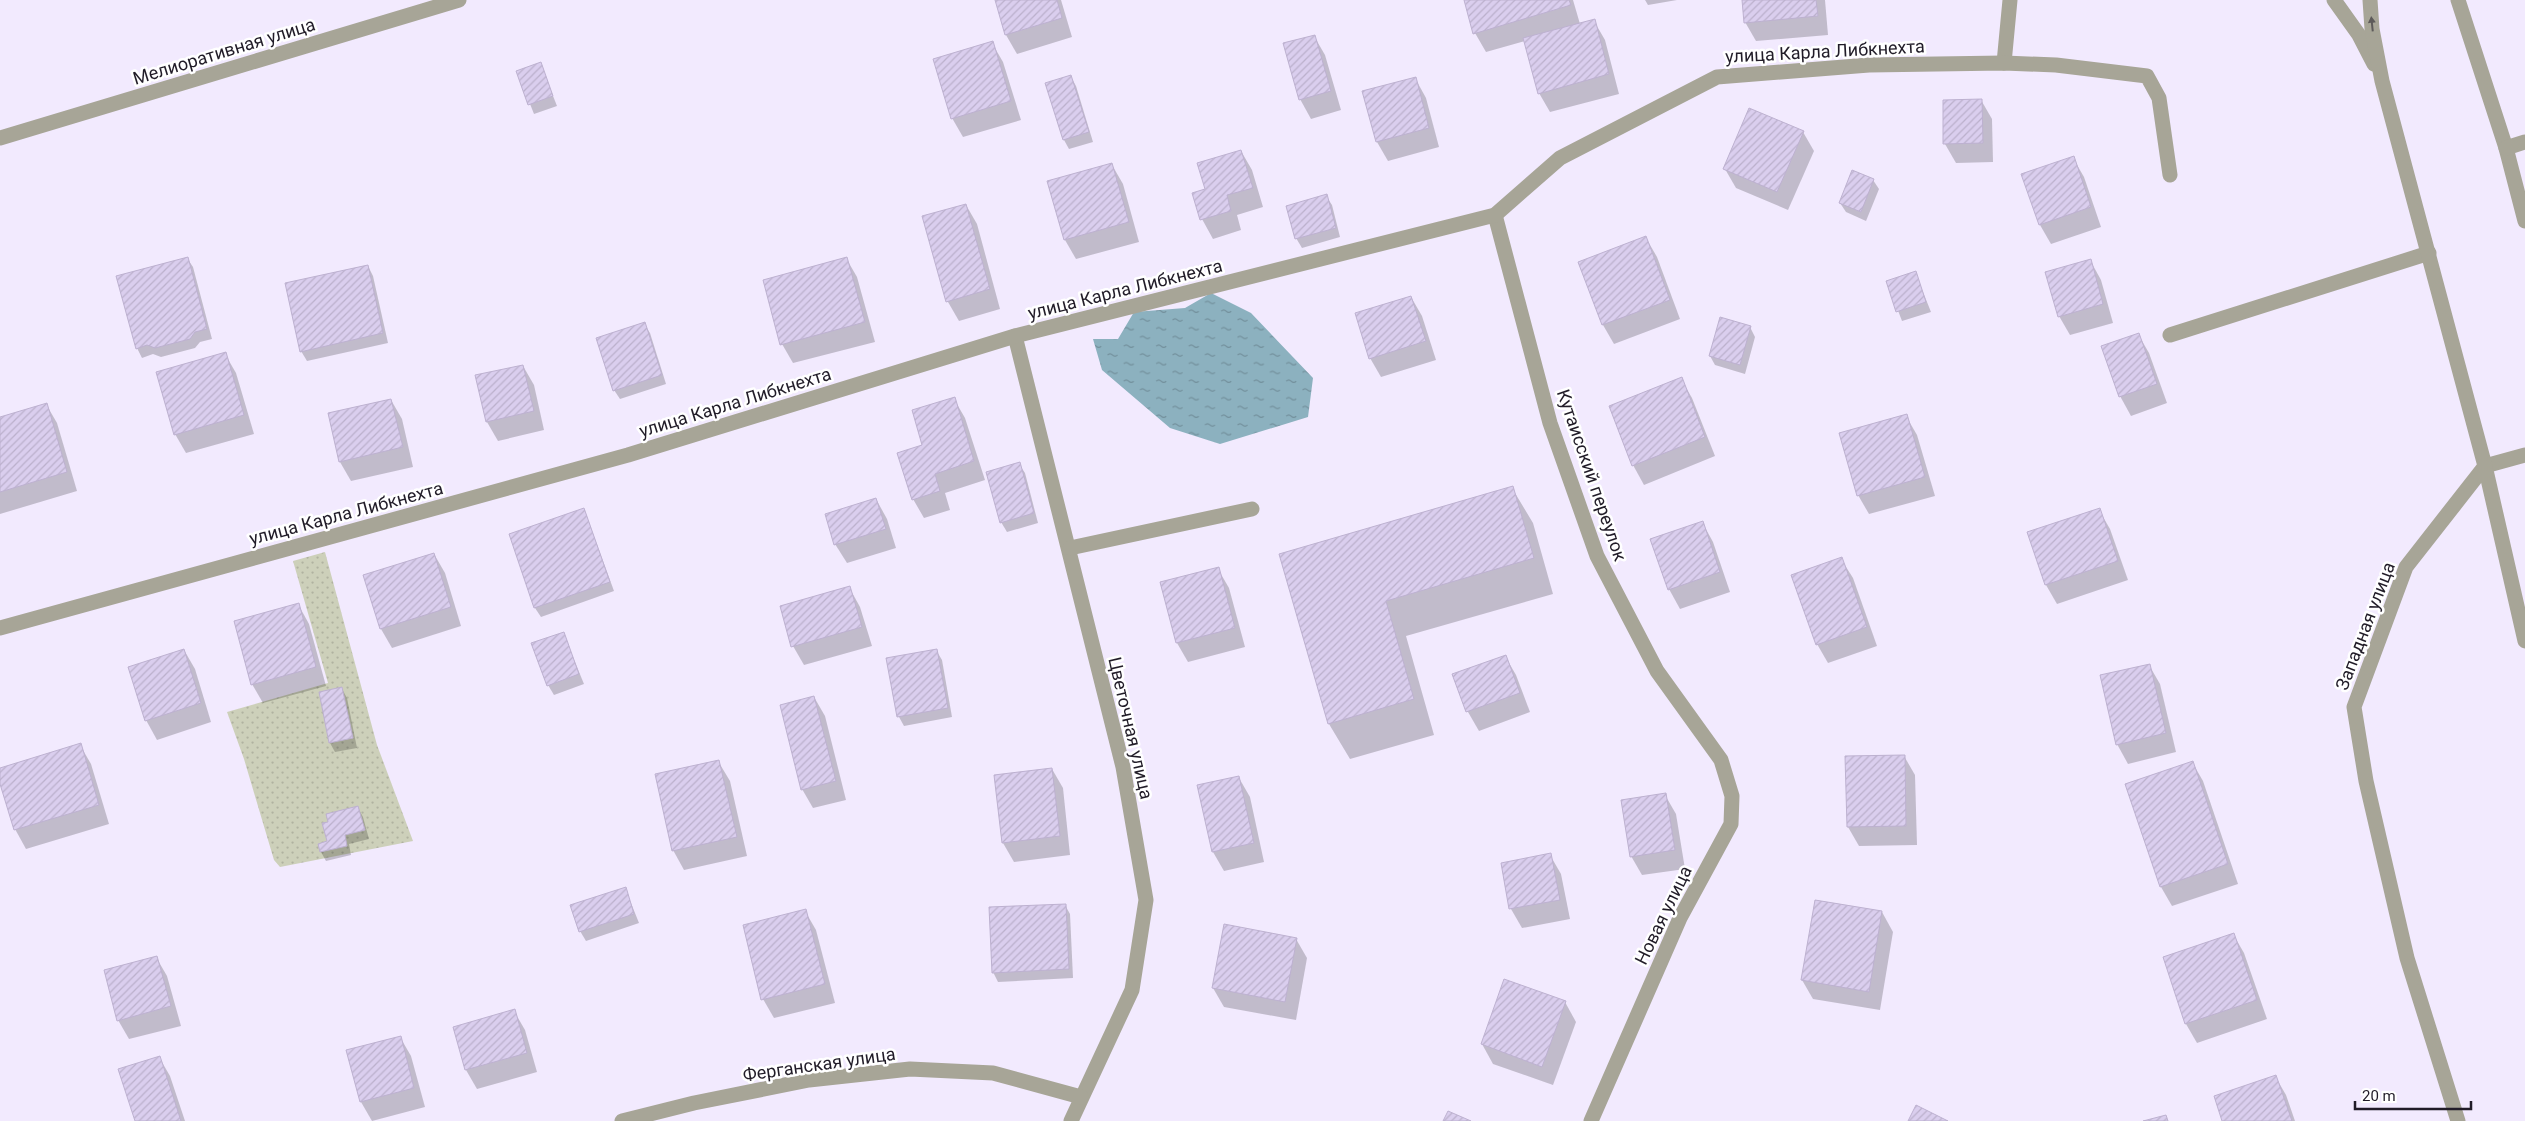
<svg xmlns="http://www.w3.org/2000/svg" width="2525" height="1121" font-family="Roboto,sans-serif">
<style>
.garden{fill:url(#garden-dots)}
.water{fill:url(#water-ripples)}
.shadow{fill:#0003}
.building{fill:url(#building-hatch);stroke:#bdb1d0}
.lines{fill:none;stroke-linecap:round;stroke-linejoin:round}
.lane{stroke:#a7a597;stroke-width:15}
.street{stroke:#a7a597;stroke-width:15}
.oneway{fill:#5d5a5a}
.labels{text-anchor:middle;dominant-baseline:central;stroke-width:5;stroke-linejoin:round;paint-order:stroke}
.street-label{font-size:18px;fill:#211c28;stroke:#fff}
</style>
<defs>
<pattern id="garden-dots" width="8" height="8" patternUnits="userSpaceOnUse" patternTransform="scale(1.25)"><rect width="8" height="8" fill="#cdd0ba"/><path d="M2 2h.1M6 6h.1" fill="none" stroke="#b0b2a0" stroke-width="1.8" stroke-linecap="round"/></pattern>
<pattern id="water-ripples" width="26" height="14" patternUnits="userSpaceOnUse" patternTransform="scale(1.25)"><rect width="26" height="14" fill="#8cb1bf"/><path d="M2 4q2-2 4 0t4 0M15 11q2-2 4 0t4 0" fill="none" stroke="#728f9b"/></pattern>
<pattern id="building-hatch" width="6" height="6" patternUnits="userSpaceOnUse" patternTransform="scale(1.25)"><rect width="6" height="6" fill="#daceee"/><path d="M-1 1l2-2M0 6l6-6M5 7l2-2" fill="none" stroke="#bbb0cc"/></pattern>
</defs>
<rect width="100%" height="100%" fill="#f2eafe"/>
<path class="garden" d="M325,552L377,745L413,841L280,867L274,860L244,759L227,712L328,683L293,561Z"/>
<path class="water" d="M1211,293L1251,313L1313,378L1308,417L1220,444L1170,428L1102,370L1093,339H1118L1134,312L1185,308Z"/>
<g class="shadow">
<path d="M996,0H1061L1072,37L1017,54L1006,35Z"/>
<path d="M1465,0H1573L1580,24L1594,21L1605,40L1619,94L1550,112L1539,93L1525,41L1486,52L1475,33Z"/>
<path d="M1645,0H1677L1648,5Z"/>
<path d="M1743,0H1825L1828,35L1756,41L1745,22Z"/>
<path d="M1314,36L1325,55L1341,110L1311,119L1300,99Z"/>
<path d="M992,43L1003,62L1021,120L963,137L952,118Z"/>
<path d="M540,63L557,106L534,114L517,71Z"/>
<path d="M1071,77L1076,86L1093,142L1069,149L1064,140L1047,84Z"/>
<path d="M1415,78L1426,98L1439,147L1388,161L1377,142L1364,92Z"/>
<path d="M1981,100L1992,119L1993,162L1956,163L1945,144Z"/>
<path d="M1803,132L1814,151L1788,210L1736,188L1725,169Z"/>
<path d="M1241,151L1252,170L1263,207L1237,215L1241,230L1213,239L1202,219L1207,190Z"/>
<path d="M2073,158L2084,177L2101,227L2051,244L2040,225Z"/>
<path d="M1112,165L1123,184L1139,242L1076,259L1065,240Z"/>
<path d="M1873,180L1879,189L1866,221L1846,212L1840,203Z"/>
<path d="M1326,196L1332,205L1340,237L1302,248L1296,238Z"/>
<path d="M966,205L977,224L1000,309L959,321L948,302L924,217Z"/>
<path d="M1646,238L1657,257L1680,319L1614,344L1603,325Z"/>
<path d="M187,258L193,267L212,339L200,342L195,348L161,357L153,354L142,358L137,348Z"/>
<path d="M846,258L857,277L875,342L793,363L782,344Z"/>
<path d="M2090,260L2101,280L2113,323L2070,335L2059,316Z"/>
<path d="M368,266L373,276L388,343L307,361L301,351Z"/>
<path d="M1915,272L1931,312L1902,321L1887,282Z"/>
<path d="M1411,297L1422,316L1436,360L1381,377L1370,358Z"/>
<path d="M644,324L650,333L666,384L620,399L614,390Z"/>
<path d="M1750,327L1755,337L1745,374L1715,365L1710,356Z"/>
<path d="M2138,334L2149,353L2167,403L2131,416L2120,396Z"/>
<path d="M225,354L236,373L254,434L186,453L175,434Z"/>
<path d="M523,366L534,385L544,430L498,441L487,422Z"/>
<path d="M1681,379L1692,398L1715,456L1644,485L1633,465Z"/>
<path d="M954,399L965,418L985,480L945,493L950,510L924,518L913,499L924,446Z"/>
<path d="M391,400L402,419L413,467L351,481L340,462Z"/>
<path d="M46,404L57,423L77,491L0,514V418Z"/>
<path d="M1906,416L1917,435L1935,496L1869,514L1858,495Z"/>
<path d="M1019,464L1025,473L1038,523L1007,532L1001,522Z"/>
<path d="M1512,488L1533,523L1553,594L1406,636L1434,735L1350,759L1329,724L1281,555Z"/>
<path d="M876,499L887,519L896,548L847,563L835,544Z"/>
<path d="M584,509L614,591L541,617L535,608L510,535Z"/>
<path d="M2099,510L2110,529L2128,580L2057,604L2046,585L2029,533Z"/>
<path d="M1702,522L1713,542L1730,592L1680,609L1669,589Z"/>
<path d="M434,554L445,573L461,626L392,648L381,629L364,576Z"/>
<path d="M1841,559L1853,578L1877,646L1828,663L1817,644Z"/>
<path d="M1218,569L1229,588L1245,647L1188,662L1177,643L1162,583Z"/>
<path d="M849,587L860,607L872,646L804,665L793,646Z"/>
<path d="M298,604L309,624L326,686L263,703L252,684Z"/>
<path d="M563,633L584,684L554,695L548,685Z"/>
<path d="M184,650L195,669L211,722L157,740L146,720Z"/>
<path d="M936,650L942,660L952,717L904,726L899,717L888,659Z"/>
<path d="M1505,656L1516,675L1530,712L1479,731L1468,712L1454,675Z"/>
<path d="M2149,665L2160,684L2176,752L2128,764L2117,744Z"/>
<path d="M342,689L347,698L357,748L335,752L330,743Z"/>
<path d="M814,697L825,716L846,800L813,808L802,789Z"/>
<path d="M80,745L91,764L109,824L26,849L15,829L0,779V769Z"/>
<path d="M1904,756L1915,775L1917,845L1859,846L1848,827L1847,757Z"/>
<path d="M718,761L730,781L747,856L684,870L673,850Z"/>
<path d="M2192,762L2203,781L2238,884L2172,906L2161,887L2126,784Z"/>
<path d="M1052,769L1063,788L1070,855L1014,862L1003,843Z"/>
<path d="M1239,778L1250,797L1264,862L1224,871L1213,852L1199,786Z"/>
<path d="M1665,795L1676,814L1685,869L1642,875L1631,856Z"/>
<path d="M358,808L363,817L369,839L349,844L351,855L326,861L321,852Z"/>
<path d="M1550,855L1561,874L1570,919L1522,928L1511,909L1502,864Z"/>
<path d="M625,888L639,923L586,941L580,931Z"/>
<path d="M1816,902L1882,912L1893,932L1880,1010L1813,999L1802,980Z"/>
<path d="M1065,905L1070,914L1073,978L998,982L993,972Z"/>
<path d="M805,911L816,930L835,1003L774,1018L763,999Z"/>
<path d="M2233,934L2244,953L2267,1019L2197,1043L2186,1024L2164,958Z"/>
<path d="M1296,939L1307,958L1296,1020L1224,1007L1213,988Z"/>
<path d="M156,957L167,976L181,1026L129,1039L118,1020Z"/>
<path d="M1565,1002L1576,1022L1553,1085L1493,1064L1482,1044Z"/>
<path d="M514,1011L525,1030L537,1072L477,1089L466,1070L454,1028Z"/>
<path d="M400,1037L411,1056L425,1107L372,1121L361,1102Z"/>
<path d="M159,1057L170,1076L185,1121H136Z"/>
<path d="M2275,1076L2286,1095L2295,1121H2223Z"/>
</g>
<g class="building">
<path d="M995,0H1057L1062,18L1005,35Z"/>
<path d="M1464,0H1569L1571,5L1473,34Z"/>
<path d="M1742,0H1816L1818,16L1744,23Z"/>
<path d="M1595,19L1609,74L1538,94L1523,38Z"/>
<path d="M1315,35L1331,91L1299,100L1283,43Z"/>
<path d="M993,41L1011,101L951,119L933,59Z"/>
<path d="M541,62L553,96L528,105L516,71Z"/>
<path d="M1071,75L1089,132L1063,140L1045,83Z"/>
<path d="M1416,77L1429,128L1376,142L1362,91Z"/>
<path d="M1982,99L1983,143L1943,144V100Z"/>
<path d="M1749,108L1804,131L1777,192L1723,169Z"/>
<path d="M1241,150L1253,188L1227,195L1231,211L1200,220L1192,193L1205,189L1197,163Z"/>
<path d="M2074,156L2091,207L2039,225L2021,174Z"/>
<path d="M1112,163L1129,222L1064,240L1047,181Z"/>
<path d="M1852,170L1874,179L1861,212L1839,203Z"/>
<path d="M1327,194L1336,228L1295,239L1286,206Z"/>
<path d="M966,204L990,289L946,302L922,216Z"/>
<path d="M1646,236L1670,300L1602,325L1578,262Z"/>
<path d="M188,257L207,329L195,332L190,339L155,348L147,345L136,349L116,276Z"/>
<path d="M847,257L865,322L780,345L763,280Z"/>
<path d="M2091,259L2103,304L2058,317L2045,272Z"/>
<path d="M368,265L383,333L300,352L285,283Z"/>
<path d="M1916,271L1926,302L1896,312L1886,281Z"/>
<path d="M1411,296L1426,341L1369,359L1355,313Z"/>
<path d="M1720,317L1751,326L1740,365L1709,356Z"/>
<path d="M645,322L662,375L613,391L596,338Z"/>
<path d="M2139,333L2157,384L2119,397L2101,346Z"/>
<path d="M226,352L244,415L174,435L156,372Z"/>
<path d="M523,365L534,411L486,422L475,375Z"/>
<path d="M1682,377L1705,437L1632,466L1609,406Z"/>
<path d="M955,397L974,461L935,474L940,491L912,500L897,453L922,445L912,410Z"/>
<path d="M391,399L403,447L339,462L328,413Z"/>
<path d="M47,403L67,472L0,492V417Z"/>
<path d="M1907,414L1925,477L1857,496L1839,433Z"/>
<path d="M1020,462L1034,513L1000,523L986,472Z"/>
<path d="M1513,486L1534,558L1386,601L1414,699L1328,724L1279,554Z"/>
<path d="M876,498L886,529L834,545L825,514Z"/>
<path d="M584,508L610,582L534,608L509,534Z"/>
<path d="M2100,508L2118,561L2045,585L2027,532Z"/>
<path d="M1703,521L1720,572L1668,590L1650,539Z"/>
<path d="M434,553L451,607L380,629L363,575Z"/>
<path d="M1842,557L1867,627L1816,645L1791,575Z"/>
<path d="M1219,567L1235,628L1176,643L1160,582Z"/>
<path d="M850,586L862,627L791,647L780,606Z"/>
<path d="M299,603L316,667L251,685L234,621Z"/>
<path d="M564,632L579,674L547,686L531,643Z"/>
<path d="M184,649L201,703L145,721L128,667Z"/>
<path d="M937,649L948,708L897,717L886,658Z"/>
<path d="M1506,655L1520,693L1466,712L1452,674Z"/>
<path d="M2150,664L2166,733L2116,745L2100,675Z"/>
<path d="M342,687L353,738L329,743L319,692Z"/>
<path d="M814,696L836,781L801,790L780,705Z"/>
<path d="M81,743L99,805L14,830L0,784V768Z"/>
<path d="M1905,755L1906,826L1847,827L1845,756Z"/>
<path d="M719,760L737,837L672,851L655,774Z"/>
<path d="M2193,761L2228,864L2160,887L2125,784Z"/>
<path d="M1052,768L1060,836L1002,843L994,775Z"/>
<path d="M1239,776L1254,843L1212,852L1197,785Z"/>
<path d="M1666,793L1675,850L1630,857L1621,800Z"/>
<path d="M358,806L365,830L345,835L347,846L320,852L318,844L327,841L322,823L328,822L326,814Z"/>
<path d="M1551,853L1560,900L1509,909L1501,863Z"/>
<path d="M626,887L634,914L579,932L570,905Z"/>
<path d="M1815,900L1882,911L1869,992L1801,980Z"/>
<path d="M1066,904L1069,969L992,973L989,907Z"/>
<path d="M806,909L825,984L761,1000L743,925Z"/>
<path d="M1224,924L1297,938L1285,1002L1212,988Z"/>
<path d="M2234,933L2257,1000L2185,1024L2163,957Z"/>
<path d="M157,956L171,1006L117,1021L104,970Z"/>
<path d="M1504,979L1566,1001L1542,1067L1481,1044Z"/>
<path d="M515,1009L527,1053L465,1070L453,1027Z"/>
<path d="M401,1036L414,1088L360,1102L346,1050Z"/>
<path d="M160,1056L181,1121H135L118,1069Z"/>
<path d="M2276,1075L2292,1121H2222L2214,1096Z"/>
<path d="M1916,1105L1948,1121H1908Z"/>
<path d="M1448,1111L1471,1121H1443Z"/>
<path d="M2166,1115L2168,1121H2143Z"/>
</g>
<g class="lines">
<g class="lane">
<path d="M2458,0L2506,148L2525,221"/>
<path d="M2004,63L2010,0"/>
<path d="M2506,148L2525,142"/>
<path d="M2170,335L2429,253"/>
<path d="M2525,455L2485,466L2525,641"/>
</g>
<g class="street">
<path d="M2334,0L2359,35L2374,64"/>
<path d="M2370,0L2372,29L2382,81L2485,466L2406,567L2354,707L2366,781L2407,958L2458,1121"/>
<path d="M0,138L459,0"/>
<path d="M1495,215L1550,423L1597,556L1657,671L1721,760L1732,796L1731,824L1680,918L1591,1121"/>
<path d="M1015,336L1123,767L1146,900L1132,990L1071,1121"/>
<path d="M1070,548L1252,509"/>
<path d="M0,628L628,455L1015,336L1495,215L1560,158L1717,77L1869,65L2004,63L2056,65L2147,76L2159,98L2170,175"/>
<path d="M622,1121L694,1103L809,1080L910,1069L993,1073L1081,1097"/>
</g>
</g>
<defs><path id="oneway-solid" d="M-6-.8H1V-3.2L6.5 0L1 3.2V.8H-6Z" transform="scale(1.25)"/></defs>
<use class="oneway" href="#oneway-solid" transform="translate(2372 24) rotate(-96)"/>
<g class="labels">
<g class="street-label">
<text transform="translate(224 51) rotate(-17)">Мелиоративная улица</text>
<text transform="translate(1825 51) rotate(-3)">улица Карла Либкнехта</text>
<text transform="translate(1125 289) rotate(-14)">улица Карла Либкнехта</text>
<text transform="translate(735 402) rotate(-17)">улица Карла Либкнехта</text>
<text transform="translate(1592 475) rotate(71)">Кутаисский переулок</text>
<text transform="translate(346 513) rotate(-15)">улица Карла Либкнехта</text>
<text transform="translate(2365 626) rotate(-69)">Западная улица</text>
<text transform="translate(1131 728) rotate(77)">Цветочная улица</text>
<text transform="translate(1663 915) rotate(-64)">Новая улица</text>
<text transform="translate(819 1064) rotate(-8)">Ферганская улица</text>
</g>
</g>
<path d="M2355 1101v8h116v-8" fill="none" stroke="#211c28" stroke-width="2.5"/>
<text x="2362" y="1101" font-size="15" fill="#211c28" stroke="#ffffff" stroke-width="4" paint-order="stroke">20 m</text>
</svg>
